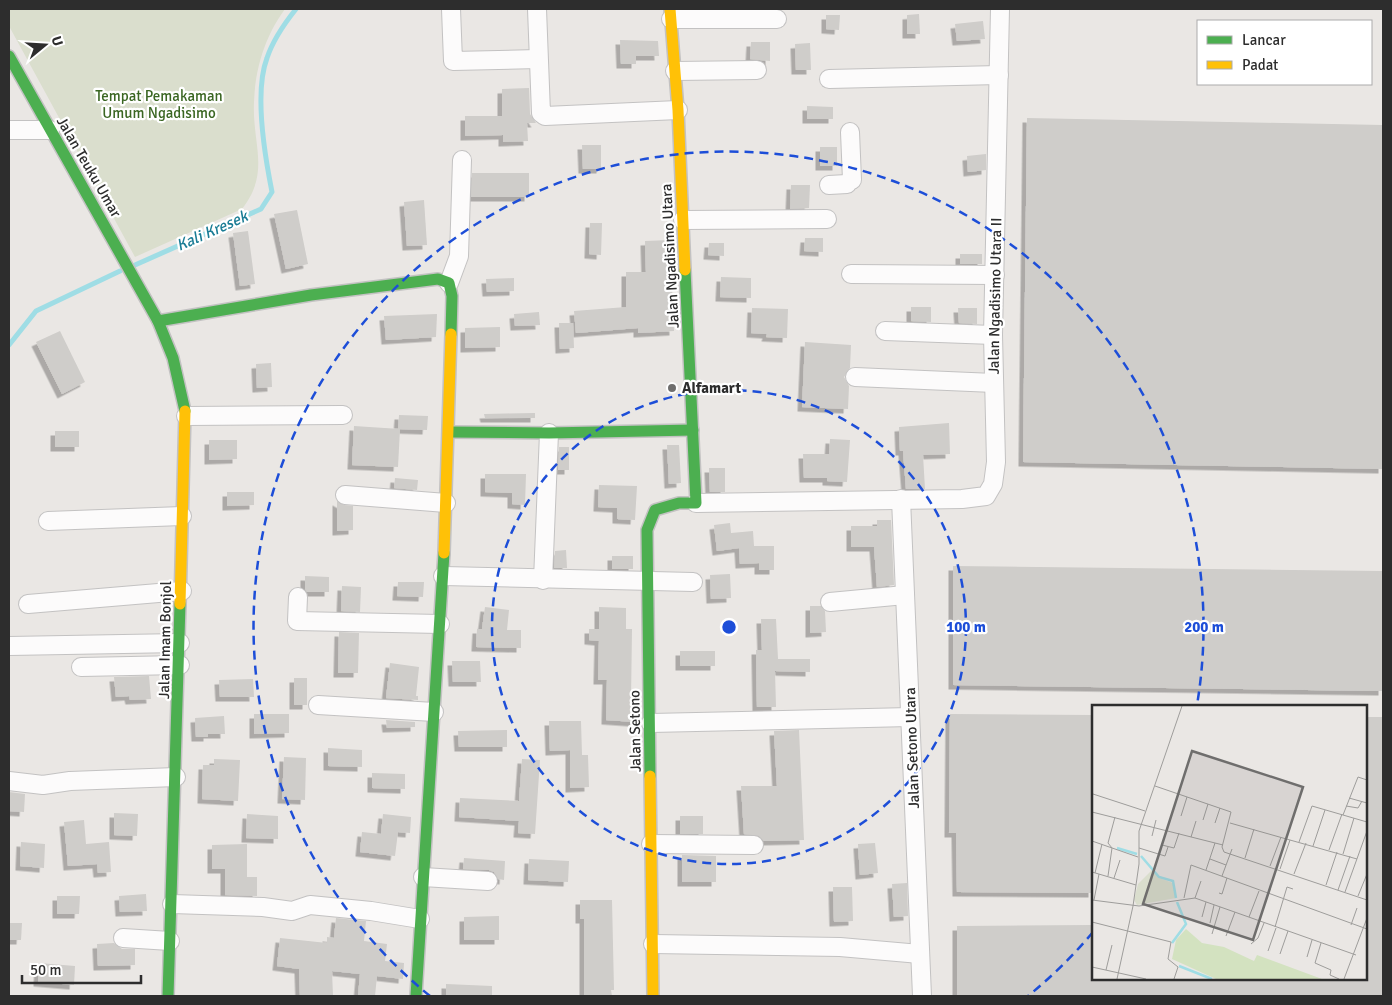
<svg xmlns="http://www.w3.org/2000/svg" width="1392" height="1005" font-family="Signika,sans-serif">
<style>
.cemetery{fill:#dadecd}
.lines{fill:none;stroke-linecap:round;stroke-linejoin:round}
.stream{stroke:#9fdde5;stroke-width:5}
.building{fill:#cfcdca;filter:url(#shadow)}
.street-casing{stroke:#c3c2c2;stroke-width:20}
.fast-casing{stroke:#c3c2c2;stroke-width:14}
.slow-casing{stroke:#c3c2c2;stroke-width:14}
.street{stroke:#fcfbfb;stroke-width:18}
.fast{stroke:#4caf50;stroke-width:11}
.slow{stroke:#ffc107;stroke-width:11}
.ring{fill:none;stroke:#1d4ed8;stroke-width:2.5;stroke-dasharray:9 6}
.poi-dot{fill:#6f6e6d;stroke:#fff;stroke-width:2}
.labels{text-anchor:middle;dominant-baseline:central;stroke-width:4.5;stroke-linejoin:round;paint-order:stroke}
.park-label{font-size:15px;fill:#3a6622;stroke:#fff}
.street-label{font-size:15px;fill:#2d2d2d;stroke:#fff}
.poi-label{font-size:15px;font-weight:bold;fill:#2d2d2d;stroke:#fff;text-anchor:start}
.water-label{font-size:16px;font-style:italic;fill:#1a7c95;stroke:#fff}
.inset-river{fill:none;stroke:#9fdde5;stroke-width:2.5}
.inset-road{fill:none;stroke:#9e9d9b;stroke-width:1}
.view{fill:#6f6e6d;fill-opacity:0.15;stroke:#6f6e6d;stroke-width:2.5}
.inset-edge{fill:none;stroke:#2d2d2d;stroke-width:2.5}
.centre{fill:#1d4ed8;stroke:#fff;stroke-width:2.5}
.ring-label{font-size:15px;text-anchor:middle;font-weight:bold;fill:#1d4ed8;stroke:#fff;stroke-width:4.5;stroke-linejoin:round;paint-order:stroke}
</style>
<defs>
<filter id="shadow"><feDropShadow dx="-4.5" dy="4.5" stdDeviation="0" flood-color="#0004"/></filter>
</defs>
<rect width="100%" height="100%" fill="#eae7e4"/>
<path class="cemetery" d="M9,9H285C265,36 255,69 254,102C252,144 271,172 242,209L135,257L9,26Z"/>
<g class="lines">
<g class="stream">
<path d="M135,265L261,209L272,192C265,157 254,92 267,58C273,40 284,24 296,9"/>
<path d="M9,345L36,311L120,271"/>
</g>
</g>
<g class="building">
<path d="M919,14L920,34H907V15Z"/>
<path d="M826,15H840L839,30L826,29Z"/>
<path d="M983,21L985,39L957,41L955,24Z"/>
<path d="M620,40L658,41L659,56H636V64H621Z"/>
<path d="M751,42H770V61L750,59Z"/>
<path d="M810,43L811,70H796L795,44Z"/>
<path d="M529,88L530,114L536,123H527L528,141L503,142V135L465,136V116H502V89Z"/>
<path d="M807,106L833,107V119H807Z"/>
<path d="M1027,118L1383,125V469L1023,462Z"/>
<path d="M582,145H601V169H583Z"/>
<rect x="820" y="147" width="17" height="19"/>
<path d="M986,154V170L968,172L967,156Z"/>
<path d="M472,173H529V197H471Z"/>
<path d="M791,185H810L809,208L790,209Z"/>
<path d="M424,200L427,245L407,246L404,202Z"/>
<path d="M297,210L308,264L286,269L274,214Z"/>
<path d="M590,223H602L601,255L589,254Z"/>
<path d="M248,231L255,284L240,286L233,233Z"/>
<path d="M805,238H823V252L804,251Z"/>
<path d="M670,240L674,331L638,333V328L576,333L574,311L626,307V272H646L645,241Z"/>
<path d="M709,243H724V256L708,255Z"/>
<rect x="960" y="254" width="22" height="10"/>
<path d="M721,277L751,278V298L720,297Z"/>
<path d="M514,278V291L487,292L486,279Z"/>
<path d="M911,307H931V322L911,321Z"/>
<path d="M752,308L788,309L787,338L766,337L767,334L751,333Z"/>
<path d="M958,308H977V324L959,323Z"/>
<path d="M539,312L540,325L515,326L514,314Z"/>
<path d="M437,314L436,337L386,340L384,316Z"/>
<path d="M559,323H573L574,348L560,349Z"/>
<path d="M500,327V347L465,348V328Z"/>
<path d="M60,331L85,382L62,394L36,342Z"/>
<path d="M805,342L851,345L850,368L844,377L849,386L848,409L802,407Z"/>
<path d="M271,363L272,387L257,388L256,364Z"/>
<path d="M535,413V418H485L484,414Z"/>
<path d="M399,415L428,416L427,430L398,429Z"/>
<path d="M949,423L950,454L923,455L925,489H906L903,451H900L899,427Z"/>
<path d="M354,426L400,429L398,467L352,465Z"/>
<rect x="55" y="431" width="24" height="16"/>
<path d="M830,439L850,440L847,482L827,481V478H804L803,454H829Z"/>
<path d="M209,440H237V459L209,460Z"/>
<path d="M667,445H679L681,483L669,484Z"/>
<path d="M559,447H569V470H558Z"/>
<path d="M709,468H725V492H710Z"/>
<path d="M485,474H526L525,505L512,504V493L485,492Z"/>
<path d="M395,478L418,480L417,490L394,488Z"/>
<path d="M599,485L637,486L635,520L617,519V508L598,507Z"/>
<path d="M227,492H254V505L227,506Z"/>
<path d="M337,501L344,505L353,506V530L337,531Z"/>
<path d="M877,520H891L894,585L877,587L874,547H851V526H877Z"/>
<path d="M730,523L731,533L753,531L754,546H774V570H759V563L740,564L739,548L717,551L714,525Z"/>
<path d="M566,550L567,568H554L555,551Z"/>
<rect x="612" y="556" width="21" height="13"/>
<path d="M953,566L1383,571V691L953,685Z"/>
<path d="M730,574L731,598L711,599L710,575Z"/>
<path d="M305,576L329,577V592H307L305,589Z"/>
<path d="M398,582H424L423,597L397,596Z"/>
<path d="M342,586L361,587L360,612L341,611Z"/>
<path d="M810,606H821L825,611L826,632L810,633Z"/>
<path d="M485,607L509,610L507,630H521V648L476,647L477,629H482Z"/>
<path d="M599,607L626,608V629H632L631,700H635V722L606,720L607,680H598L599,641L589,640V629H599Z"/>
<path d="M761,619H776L778,659H810V672L775,671L776,707H757L756,650H762Z"/>
<path d="M339,632L359,633L358,673H338Z"/>
<rect x="680" y="651" width="35" height="15"/>
<path d="M452,661H480L481,682H453Z"/>
<path d="M390,663L419,667L416,696H418V700L386,698Z"/>
<path d="M149,676L151,699L130,700L129,696L116,697L114,677Z"/>
<rect x="294" y="678" width="13" height="27"/>
<path d="M253,679L254,697H220L219,680Z"/>
<path d="M254,714H289V733L254,734Z"/>
<path d="M950,714L1093,715V893L957,892L956,833H949Z"/>
<path d="M224,716L225,734H208V737H196L195,718Z"/>
<path d="M1366,717H1383V996H957V926L1093,925V979H1366Z"/>
<path d="M386,720L415,722V727L387,728Z"/>
<path d="M549,721H581L582,755H588L589,787L570,788V750L550,751Z"/>
<path d="M507,730V747H459L458,731Z"/>
<path d="M799,730L804,840L764,841L759,836L744,834L741,786H777L774,731Z"/>
<path d="M328,748L362,750V767L328,766Z"/>
<path d="M284,757L306,758L305,800L282,799Z"/>
<path d="M214,759L240,760L238,801L202,799L203,765H214Z"/>
<path d="M522,759L540,760L535,834L518,833L519,821L459,817L460,798L519,801Z"/>
<path d="M372,773L405,774V789L372,788Z"/>
<path d="M9,792L25,794L24,812L9,811Z"/>
<path d="M114,813L138,814L137,836L114,835Z"/>
<path d="M247,814L278,816V839L246,838Z"/>
<path d="M383,814L411,817L410,833L398,832L395,856L360,852L362,832L381,834Z"/>
<rect x="680" y="816" width="23" height="18"/>
<path d="M84,820L86,844L109,842L111,872L98,873L97,864L68,866L64,822Z"/>
<path d="M21,842L45,844L44,868L20,866Z"/>
<path d="M875,843L878,873L860,875L858,844Z"/>
<path d="M247,844V877H257V896L225,895V869H212V845Z"/>
<path d="M682,855L716,856V882H682Z"/>
<path d="M464,858L505,861L504,880L498,879L494,872L489,870L463,869Z"/>
<path d="M529,859L569,861L568,882L528,880Z"/>
<path d="M907,883L908,916L894,917L892,884Z"/>
<path d="M833,887H852L853,921L834,922Z"/>
<path d="M146,894L147,911L120,912L119,896Z"/>
<path d="M57,896H80L79,914H57Z"/>
<path d="M580,900H612L614,990H611L612,996H584V919H580Z"/>
<path d="M499,916V940H464V917Z"/>
<path d="M336,918L366,921L364,941L387,944L385,961L404,963L403,979L377,976L375,996H358L360,974L332,971L333,996H300L299,969L277,966L280,938L327,943V937L334,938Z"/>
<path d="M9,923H22L21,940H9Z"/>
<path d="M114,943L122,949H135V965L98,966L97,944Z"/>
<path d="M39,963L75,966L74,985L38,982Z"/>
<path d="M446,984L492,986V996H446Z"/>
</g>
<g class="lines">
<g class="street-casing">
<g id="street">
<path d="M451,9L453,61L538,59"/>
<path d="M537,9L541,113L545,116L678,110"/>
<path d="M671,19H777"/>
<path d="M675,71L757,70"/>
<path d="M829,79L999,75"/>
<path d="M9,130H50"/>
<path d="M850,132L852,180"/>
<path d="M829,185L847,184"/>
<path d="M683,220L827,219"/>
<path d="M851,274L995,275"/>
<path d="M449,283L459,256L462,160"/>
<path d="M885,331L993,335"/>
<path d="M855,377L994,383"/>
<path d="M186,416L343,415"/>
<path d="M345,495L446,503"/>
<path d="M901,499L922,996"/>
<path d="M696,503L962,499L986,496L993,484L996,462L993,335L1000,9"/>
<path d="M48,521L182,516"/>
<path d="M443,576L693,582"/>
<path d="M543,580L549,433"/>
<path d="M298,597L297,621L440,624"/>
<path d="M830,602L905,595"/>
<path d="M28,604L182,591"/>
<path d="M9,646L180,643"/>
<path d="M81,667L180,665"/>
<path d="M318,705L434,712"/>
<path d="M651,723L910,717"/>
<path d="M9,781L43,785L70,781L176,777"/>
<path d="M651,844L754,845"/>
<path d="M423,877L488,881"/>
<path d="M172,904L263,907L292,911L310,905L371,911L420,919"/>
<path d="M123,938L170,941"/>
<path d="M653,944L840,947L920,954"/>
</g>
</g>
<g class="fast-casing">
<g id="fast">
<path d="M9,56L158,321L173,358L185,411"/>
<path d="M158,321L311,295L438,279L449,283L452,296L451,334"/>
<path d="M449,432L549,433L693,430"/>
<path d="M650,776L647,530L655,510L679,503H696L685,270"/>
<path d="M168,996L180,604"/>
<path d="M416,996L444,553"/>
</g>
</g>
<g class="slow-casing">
<g id="slow">
<path d="M670,9L678,110L685,270"/>
<path d="M444,553L451,334"/>
<path d="M180,604L185,411"/>
<path d="M650,776L653,996"/>
</g>
</g>
<use href="#street" class="street"/>
<use href="#fast" class="fast"/>
<use href="#slow" class="slow"/>
</g>
<g class="ring">
<circle cx="729" cy="627" r="237"/>
<path d="M1093 932A475 475 0 0 1 1028 996M430 996A475 475 0 1 1 1197 705"/>
</g>
<circle class="poi-dot" cx="672" cy="388" r="5"/>
<g class="labels">
<g class="park-label">
<text x="159" y="96">Tempat Pemakaman<tspan x="159" dy="17">Umum Ngadisimo</tspan></text>
</g>
<g class="street-label">
<text transform="translate(89 167) rotate(60)">Jalan Teuku Umar</text>
<text transform="translate(670 256) rotate(-93)">Jalan Ngadisimo Utara</text>
<text transform="translate(995 296) rotate(-89)">Jalan Ngadisimo Utara II</text>
<text transform="translate(165 640) rotate(-89)">Jalan Imam Bonjol</text>
<text transform="translate(635 731) rotate(-91)">Jalan Setono</text>
<text transform="translate(912 748) rotate(-92)">Jalan Setono Utara</text>
</g>
<g class="poi-label">
<text x="682" y="388">Alfamart</text>
</g>
<g class="water-label">
<text transform="translate(212 231) rotate(-24)">Kali Kresek</text>
</g>
</g>
<g transform="translate(1092 705)">
<rect width="275" height="275" fill="#eae7e4"/>
<path d="M94,224L110,238L132,242L162,256L165,250L230,274H124L80,254L84,235Z" fill="#d3e2c0"/>
<path d="M60,165L67,173L81,178L84,193L45,200L42,195L46,179Z" fill="#dadecd"/>
<path class="inset-river" d="M25,143L45,149M49,151L67,172L81,176L84,193M80,238L94,219L85,197M87,261L120,274"/>
<path class="inset-road" d="M63,81L139,107L130,142L132,147L275,195M1,89L53,106M257,93L275,98M254,101L266,103L270,96M0,107L131,140M251,110L266,72L275,75M89,111L95,92M111,115L116,99M123,118L128,103M138,118L265,154M60,131L64,115M99,132L104,116M0,136L46,152M207,137L220,101L275,117M70,140L82,143L87,128M221,141L233,105M20,143L16,138L23,112M47,143L73,151L76,142M237,145L250,109M251,149L262,113M153,153L162,124M118,154L134,160M178,161L189,132M188,164L198,135M114,165L123,138M0,167L44,180M3,168L10,139M202,169L214,138M16,171L20,143M130,171L140,144M22,173L28,155M234,180L245,147M246,185L258,151M253,187L275,126M127,188L130,189L135,173M266,191L275,169M92,193L99,160L275,224M103,193L109,176M0,195L47,201L103,193L264,250M2,195L7,169M41,201L47,159V126L90,1M110,212L114,197M157,212L167,186M0,217L79,237L76,254L86,262L82,274M118,218L122,200M259,220L265,203M183,222L195,182L201,184M120,229L128,202M134,231L143,207M229,238L223,258L239,265L238,270L247,274M159,239L166,233L172,218M176,246L184,223M188,249L196,226M215,252L220,235M0,262L54,274M14,265L20,240M25,274L41,201M252,274L275,213"/>
<path class="view" d="M100,46L211,82L161,235L51,199Z"/>
<rect width="275" height="275" class="inset-edge"/>
</g>
<circle cx="729" cy="627" r="8" class="centre"/>
<g class="ring-label">
<text x="966" y="632">100 m</text>
<text x="1204" y="632">200 m</text>
</g>
<rect width="1392" height="1005" fill="none" stroke="#2d2d2d" stroke-width="20"/>
<rect x="1197" y="20" width="175" height="65" fill="#ffffff" stroke="#ababab"/>
<rect x="1207" y="36" width="25" height="8" fill="#4caf50" stroke="#ababab"/>
<text x="1242" y="45" font-size="15" fill="#2d2d2d">Lancar</text>
<rect x="1207" y="61" width="25" height="8" fill="#ffc107" stroke="#ababab"/>
<text x="1242" y="70" font-size="15" fill="#2d2d2d">Padat</text>
<g transform="translate(45 45) rotate(72)" stroke="#ffffff" stroke-width="4" paint-order="stroke">
<path d="M0-4L9 19L0 12L-9 19Z" fill="#2d2d2d"/>
<text y="-8" font-size="14" font-weight="bold" text-anchor="middle" fill="#2d2d2d">U</text>
</g>
<path d="M22 975v8h119v-8" fill="none" stroke="#2d2d2d" stroke-width="2.5"/>
<text x="30" y="975" font-size="15" fill="#2d2d2d" stroke="#ffffff" stroke-width="4" paint-order="stroke">50 m</text>
</svg>
